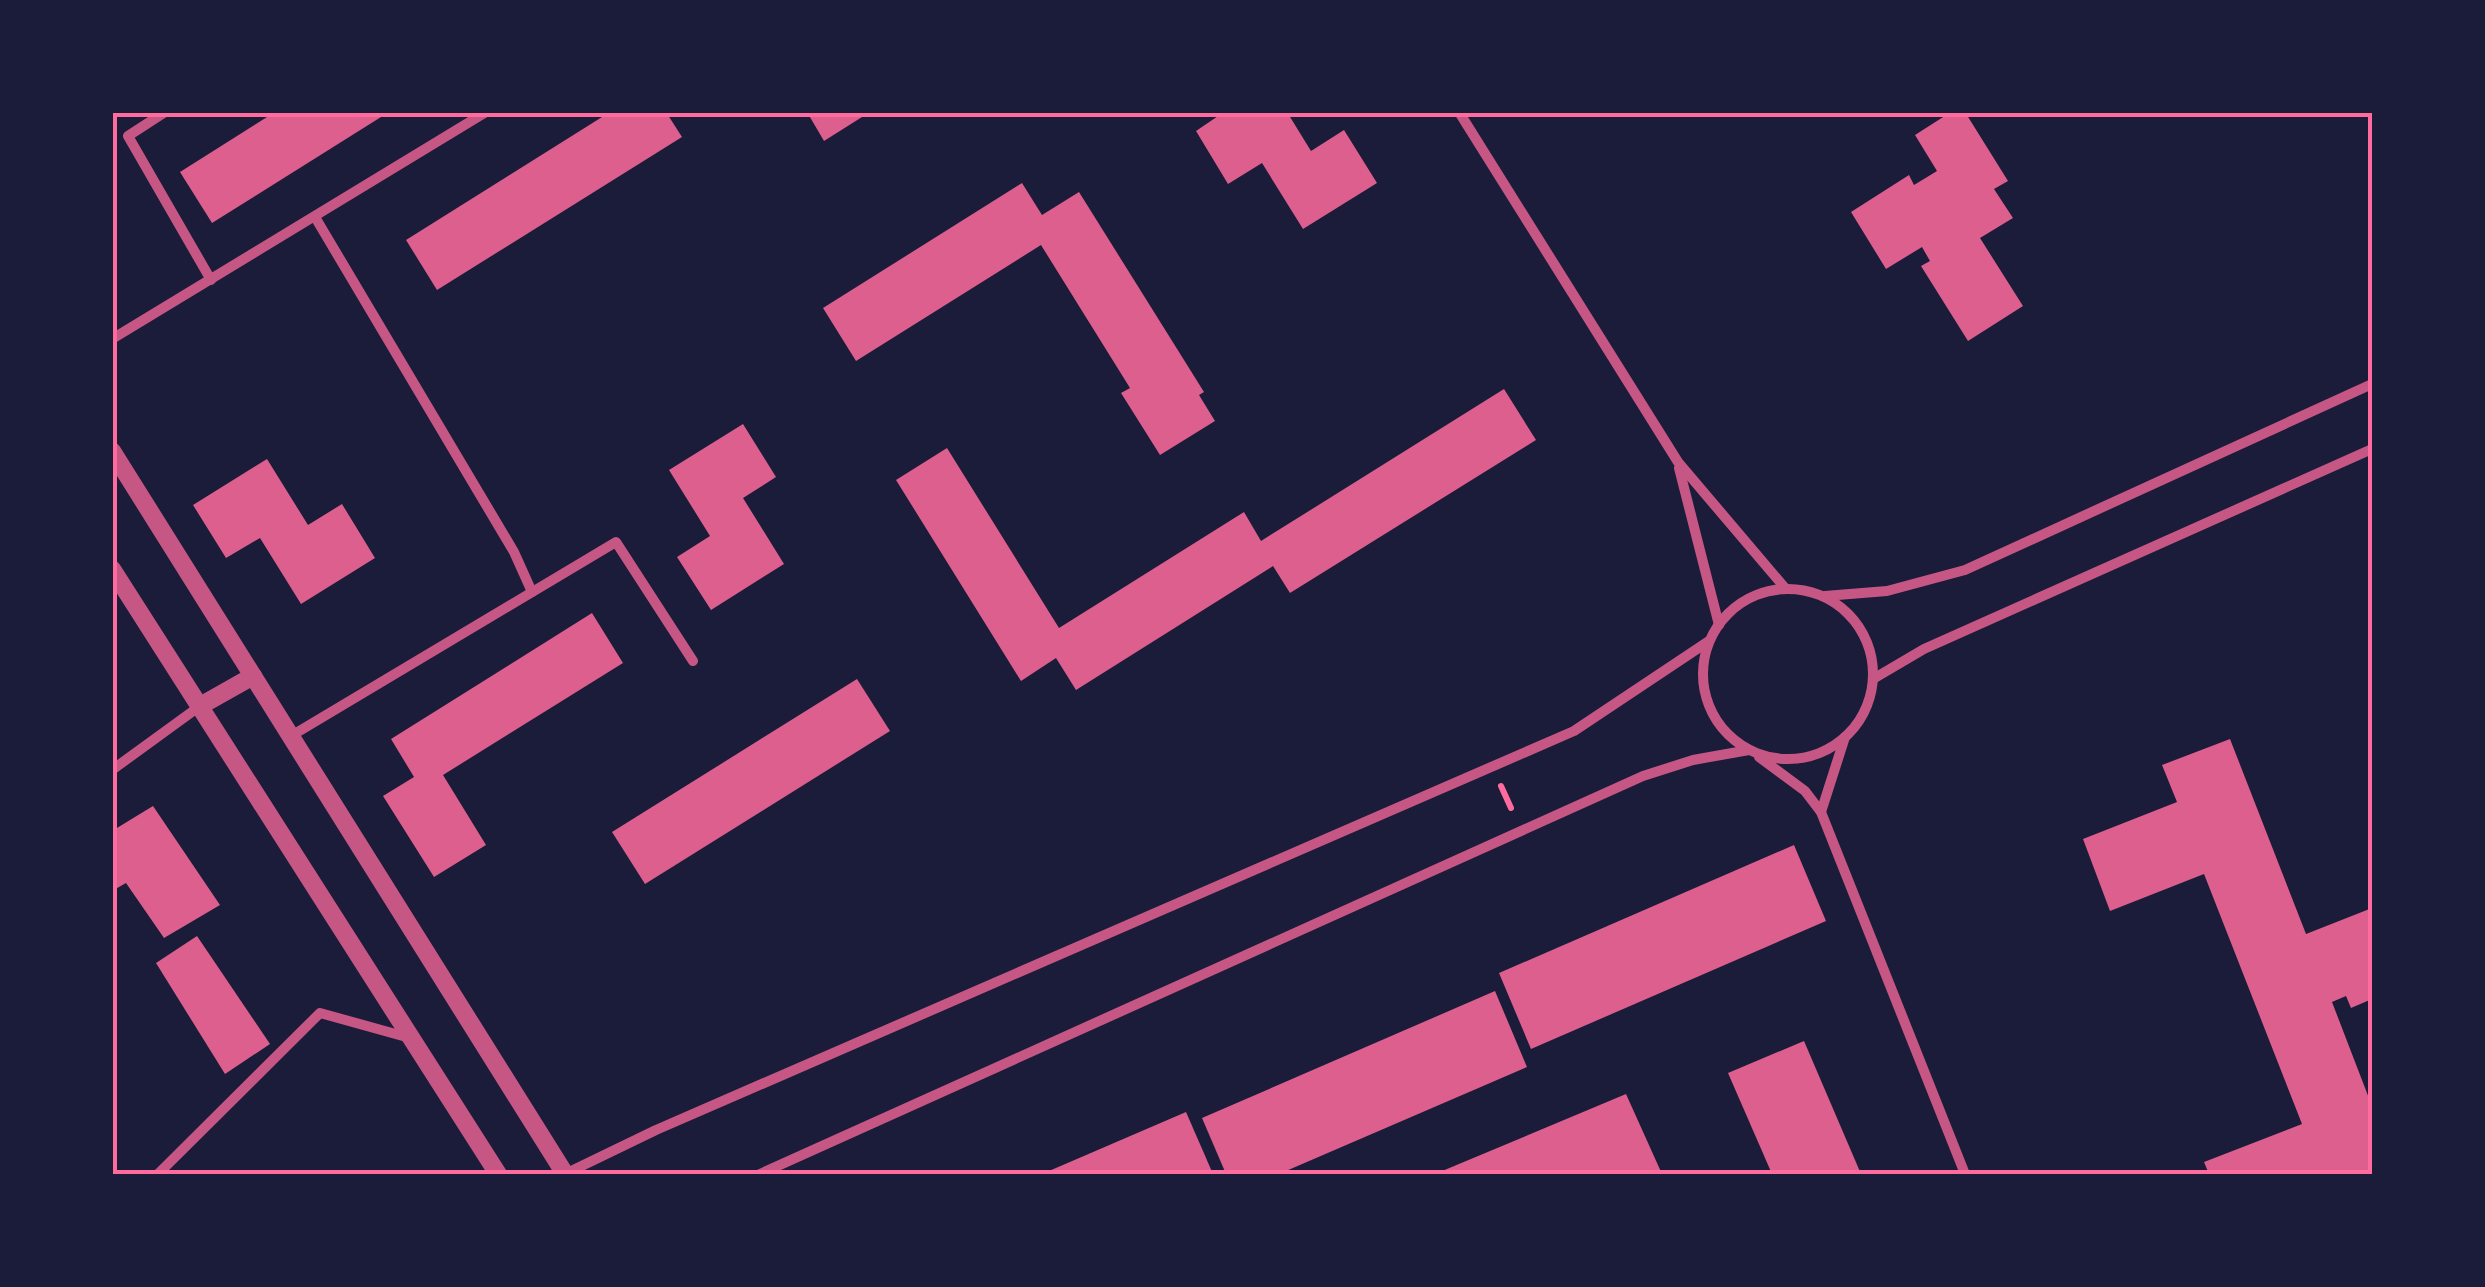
<svg xmlns="http://www.w3.org/2000/svg" width="2485" height="1287" font-family="'DM Sans',sans-serif">
<style>
.building{fill:#dd5f8e}
.lines{fill:none;stroke-linecap:round;stroke-linejoin:round}
.path{stroke:#ff6b9d;stroke-width:6}
.minor{stroke:#c65784;stroke-width:10}
.tertiary{stroke:#c65784;stroke-width:18}
.neatline{fill:none;stroke:#ff6b9d;stroke-width:4}
</style>
<rect width="100%" height="100%" fill="#1b1b3a"/>
<g class="building">
<path d="M275,112H389L212,223L180,172Z"/>
<path d="M610,112H666L682,137L437,290L406,240Z"/>
<path d="M807,112H870L824,141Z"/>
<path d="M1224,112H1287L1311,151L1344,130L1377,183L1303,229L1262,163L1228,184L1196,131Z"/>
<path d="M1951,112H1965L2008,181L1994,189L2013,218L1980,238L2023,306L1968,341L1921,266L1930,261L1922,247L1886,269L1851,212L1909,175L1914,185L1937,171L1915,135Z"/>
<path d="M1022,183L1042,215L1079,192L1204,392L1199,395L1215,421L1160,455L1121,393L1130,388L1041,245L856,361L823,308Z"/>
<path d="M1504,389L1536,440L1290,593L1273,566L1076,690L1056,658L1021,681L896,480L947,448L1059,628L1244,512L1261,541Z"/>
<path d="M743,424L776,477L743,498L784,564L711,610L677,557L710,536L669,470Z"/>
<path d="M267,459L308,525L342,504L375,558L301,604L260,538L226,558L193,505Z"/>
<path d="M592,613L623,663L443,775L486,845L434,877L383,796L414,777L391,739Z"/>
<path d="M857,679L890,731L645,884L612,832Z"/>
<path d="M2230,739L2306,934L2372,908V999L2351,1008L2346,996L2332,1002L2372,1106V1174H2209L2204,1162L2302,1124L2204,874L2110,911L2083,839L2177,802L2162,765Z"/>
<path d="M153,806L220,905L164,938L126,883L112,891V831Z"/>
<path d="M1794,845L1826,921L1531,1049L1499,973Z"/>
<path d="M197,936L270,1044L225,1074L156,963Z"/>
<path d="M1495,991L1527,1067L1279,1174H1226L1202,1118Z"/>
<path d="M1804,1041L1861,1174H1772L1728,1073Z"/>
<path d="M1626,1094L1662,1174H1435Z"/>
<path d="M1186,1112L1213,1174H1042Z"/>
</g>
<g class="lines">
<path class="path" d="M1501,786L1511,808"/>
<g class="minor">
<path d="M165,112L128,136L211,280"/>
<path d="M1459,112L1678,462L1785,588"/>
<path d="M315,217L514,552L532,592"/>
<path d="M112,339L486,112"/>
<path d="M1679,468L1719,625"/>
<circle cx="1788" cy="674" r="85"/>
<path d="M1825,596L1887,591L1965,570L2372,384"/>
<path d="M1873,679L1924,649L2372,449"/>
<path d="M291,736L616,542L693,661"/>
<path d="M1759,757L1805,791L1821,812L1965,1174"/>
<path d="M112,770L200,706"/>
<path d="M1821,812L1845,737"/>
<path d="M158,1174L320,1013L410,1038"/>
<path d="M565,1174L656,1130L1574,731L1709,641"/>
<path d="M760,1174L1643,776L1693,760L1749,750"/>
</g>
<g class="tertiary">
<path d="M112,451L565,1174"/>
<path d="M112,569L498,1174"/>
<path d="M200,706L253,676"/>
</g>
</g>
<rect width="2485" height="1287" fill="none" stroke="#1b1b3a" stroke-width="230"/>
<rect x="115" y="115" width="2255" height="1057" class="neatline"/>
</svg>
